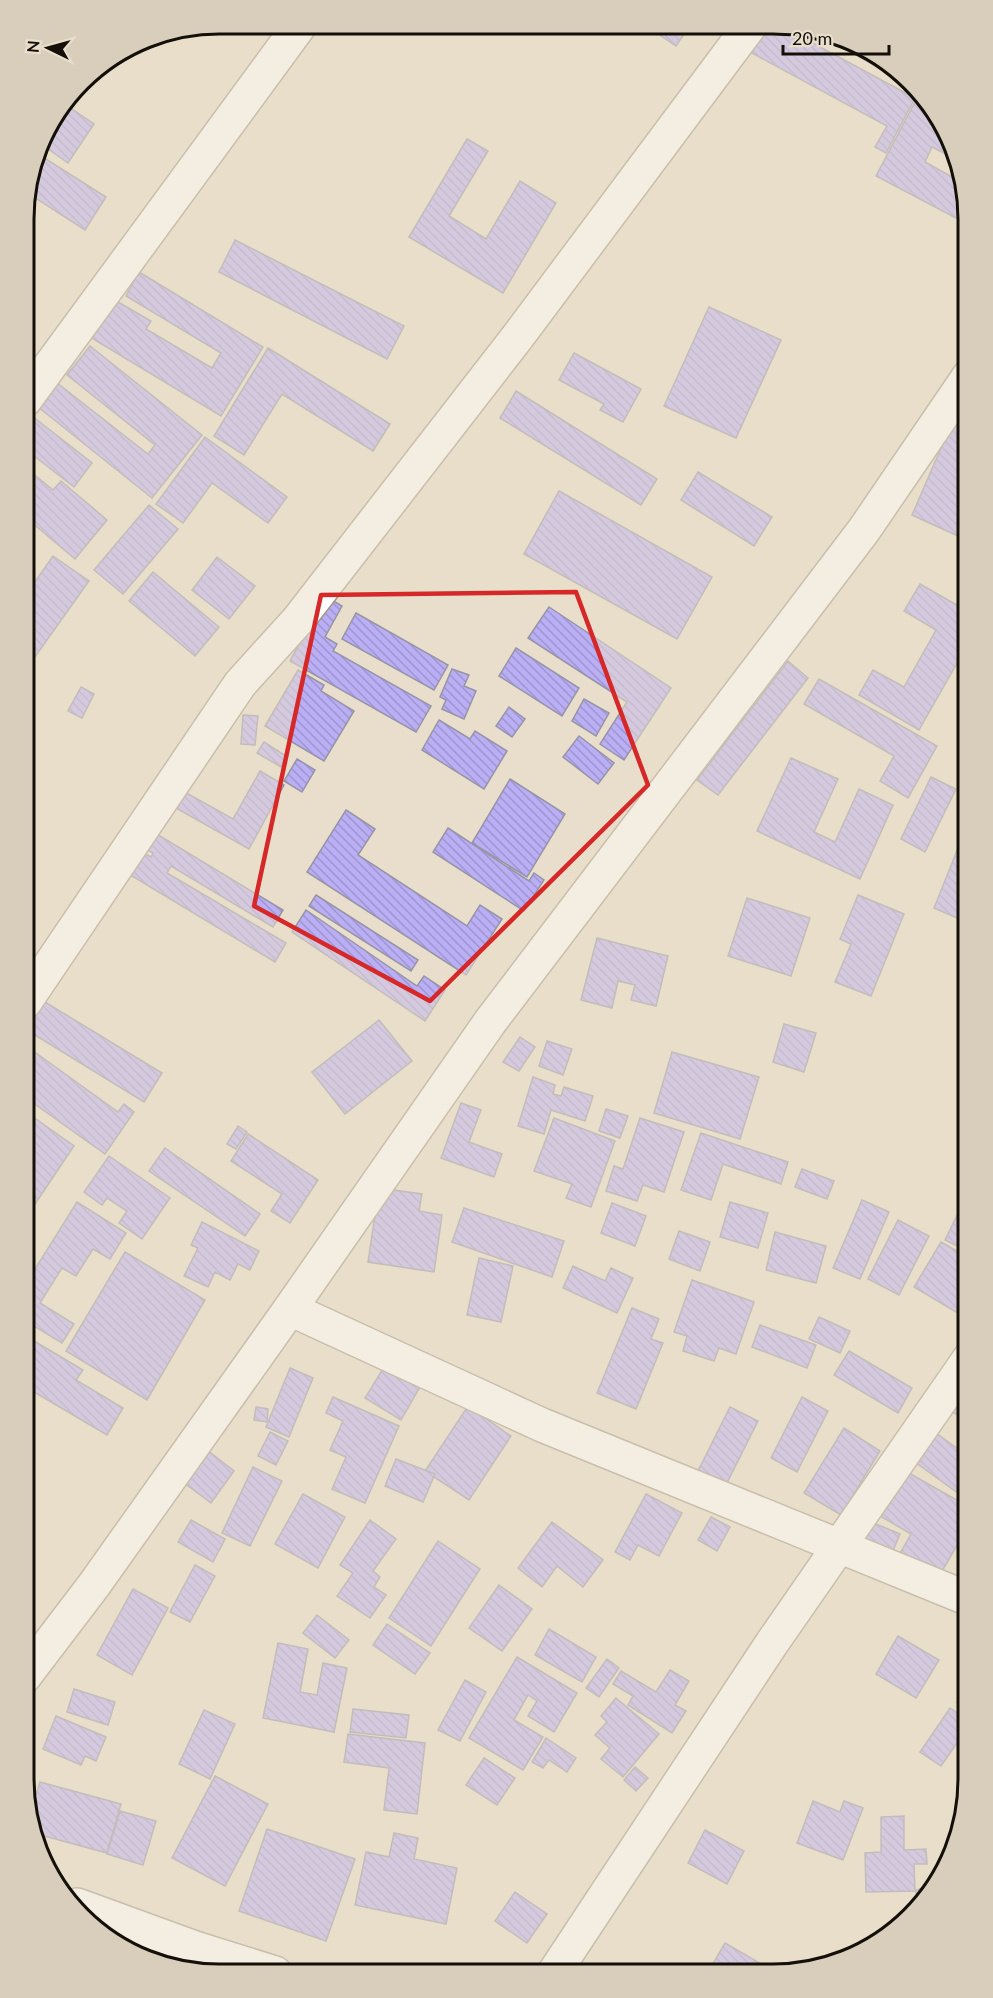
<svg xmlns="http://www.w3.org/2000/svg" width="993" height="1998" font-family="Lato,sans-serif">
<style>
.building{fill:url(#building-back-hatch);stroke:#9694a7;stroke-width:1.5}
.lines{fill:none;stroke-linecap:round;stroke-linejoin:round}
.minor-casing{stroke:#a39886;stroke-width:36}
.minor{stroke:#fff;stroke-width:33}
.marked{fill:none;stroke:#d62828;stroke-width:4.5;stroke-linejoin:round}
.rim{fill:none;stroke:#141009;stroke-width:3}
</style>
<defs>
<pattern id="building-back-hatch" width="6" height="6" patternUnits="userSpaceOnUse" patternTransform="scale(1.5)"><rect width="6" height="6" fill="#baaff5"/><path d="M-1 5l2 2M0 0l6 6M5-1l2 2" fill="none" stroke="#9f96d1"/></pattern>
</defs>
<rect width="100%" height="100%" fill="#e9decb"/>
<g class="building">
<path d="M655,27H689L676,46L652,30Z"/>
<path d="M764,27L785,28L915,98L886,153L875,147L887,126L750,52Z"/>
<path d="M808,28H811L892,67L888,73Z"/>
<path d="M915,102L927,109L959,157V161L932,147L925,162L963,183L969,225L876,176Z"/>
<path d="M66,105L94,124L68,163L41,144L44,133Z"/>
<path d="M467,139L488,151L449,216L486,239L520,181L556,203L503,293L409,237Z"/>
<path d="M38,154L106,197L85,230L26,192Z"/>
<path d="M235,240L404,326L387,359L219,272Z"/>
<path d="M139,272L263,347L221,416L90,337L113,299L151,321L146,329L212,368L221,353L126,296Z"/>
<path d="M709,307L781,340L736,438L664,406Z"/>
<path d="M90,346L202,435L152,498L33,403L52,379L148,454L155,445L67,375Z"/>
<path d="M268,348L390,424L373,451L282,394L244,455L214,436Z"/>
<path d="M574,353L641,389L623,422L600,410L604,404L559,380Z"/>
<path d="M516,391L657,479L641,505L500,418Z"/>
<path d="M958,409L969,414V541L912,515Z"/>
<path d="M27,412L92,463L74,487L25,449Z"/>
<path d="M205,437L287,497L268,523L212,483L183,523L156,504Z"/>
<path d="M25,467L53,490L61,481L107,520L75,559L25,517Z"/>
<path d="M698,472L772,517L754,546L681,500Z"/>
<path d="M559,491L712,577L677,639L524,554Z"/>
<path d="M149,505L178,529L123,594L94,570Z"/>
<path d="M53,556L89,581L25,671V596Z"/>
<path d="M217,557L255,586L229,619L192,590Z"/>
<path d="M153,572L219,627L195,656L129,601Z"/>
<path d="M920,584L969,612V642L919,730L859,695L873,670L904,687L936,630L904,611Z"/>
<path d="M325,596L342,606L325,637L337,644L333,651L431,706L416,732L290,661Z"/>
<path d="M549,607L671,688L624,760L600,744L627,702L528,638Z"/>
<path d="M356,613L448,665L434,690L342,639Z"/>
<path d="M516,648L579,688L562,716L499,676Z"/>
<path d="M788,661L808,678L718,795L697,780Z"/>
<path d="M452,669L469,675L464,686L476,691L464,719L442,709L446,700L440,697Z"/>
<path d="M298,670L324,685L321,691L354,711L324,761L265,726Z"/>
<path d="M819,679L937,746L908,798L880,781L894,756L804,704Z"/>
<path d="M81,687L94,694L82,718L68,711Z"/>
<path d="M584,699L609,713L596,736L572,721Z"/>
<path d="M509,707L525,719L512,737L496,726Z"/>
<path d="M243,715L258,716L255,745L241,744Z"/>
<path d="M439,720L470,739L475,731L507,751L484,789L422,750Z"/>
<path d="M579,736L614,763L598,784L563,757Z"/>
<path d="M264,742L286,756L281,767L257,753Z"/>
<path d="M791,758L838,779L814,832L835,842L859,789L893,805L860,879L757,831Z"/>
<path d="M297,759L315,770L302,792L284,781Z"/>
<path d="M260,771L284,785L249,849L174,807L183,791L233,819Z"/>
<path d="M931,777L956,789L925,852L901,839Z"/>
<path d="M510,779L565,814L527,877L472,843Z"/>
<path d="M346,810L375,829L358,855L467,926L480,905L502,919L466,975L307,872Z"/>
<path d="M448,828L529,881L534,873L544,880L524,911L433,852Z"/>
<path d="M155,833L283,910L273,927L171,866L167,873L286,943L275,962L127,873L140,851L151,857L153,853L146,849Z"/>
<path d="M960,843L969,847V923L934,908Z"/>
<path d="M316,895L418,960L411,971L309,906Z"/>
<path d="M858,895L904,914L871,996L835,982L851,944L840,939Z"/>
<path d="M747,898L810,918L791,976L728,956Z"/>
<path d="M306,910L417,986L424,976L445,990L425,1021L292,932Z"/>
<path d="M597,938L668,956L656,1006L631,1000L635,985L618,981L612,1008L581,1000Z"/>
<path d="M40,999L162,1073L144,1102L25,1029Z"/>
<path d="M379,1020L412,1061L345,1114L312,1072Z"/>
<path d="M784,1024L816,1033L804,1072L773,1062Z"/>
<path d="M520,1037L535,1047L519,1071L503,1062Z"/>
<path d="M547,1041L572,1049L563,1075L539,1066Z"/>
<path d="M25,1045L118,1112L124,1104L134,1112L105,1154L25,1097Z"/>
<path d="M672,1052L759,1077L740,1139L654,1113Z"/>
<path d="M533,1077L555,1085L553,1094L561,1096L564,1087L593,1096L585,1121L551,1110L544,1134L518,1126Z"/>
<path d="M461,1103L481,1110L469,1142L502,1154L494,1177L441,1158Z"/>
<path d="M606,1109L628,1116L620,1138L599,1131Z"/>
<path d="M554,1118L615,1141L591,1207L566,1198L572,1184L534,1171Z"/>
<path d="M640,1118L684,1132L664,1192L643,1185L637,1201L606,1191L614,1166L623,1169Z"/>
<path d="M36,1119L74,1146L25,1219V1135Z"/>
<path d="M238,1126L247,1132L236,1149L227,1144Z"/>
<path d="M701,1133L788,1162L781,1184L723,1164L711,1200L681,1190Z"/>
<path d="M248,1134L318,1180L290,1223L271,1211L282,1194L231,1161Z"/>
<path d="M165,1148L260,1214L245,1236L149,1171Z"/>
<path d="M109,1156L170,1198L142,1239L119,1223L127,1211L107,1198L102,1205L84,1192Z"/>
<path d="M802,1169L834,1181L827,1199L795,1187Z"/>
<path d="M379,1188L422,1194L419,1211L442,1215L434,1272L368,1262Z"/>
<path d="M969,1191V1252L945,1240Z"/>
<path d="M862,1200L889,1212L860,1279L833,1268Z"/>
<path d="M77,1202L126,1233L110,1259L93,1249L76,1276L62,1268L40,1303L74,1324L62,1343L24,1320L25,1285Z"/>
<path d="M730,1202L768,1213L758,1248L720,1237Z"/>
<path d="M612,1203L646,1216L635,1246L601,1233Z"/>
<path d="M464,1208L564,1241L552,1277L452,1242Z"/>
<path d="M898,1220L929,1236L899,1295L868,1279Z"/>
<path d="M202,1222L259,1251L250,1270L238,1264L230,1280L215,1272L208,1287L184,1276L198,1248L191,1245Z"/>
<path d="M679,1231L710,1242L700,1271L669,1259Z"/>
<path d="M775,1232L826,1246L816,1283L766,1270Z"/>
<path d="M941,1242L969,1258V1302L961,1315L914,1287Z"/>
<path d="M125,1252L205,1300L147,1400L66,1351Z"/>
<path d="M479,1258L513,1266L501,1322L467,1315Z"/>
<path d="M573,1266L605,1281L611,1268L633,1278L617,1313L563,1288Z"/>
<path d="M692,1280L754,1302L736,1354L719,1348L714,1361L683,1351L687,1336L674,1332Z"/>
<path d="M632,1308L659,1319L651,1339L663,1343L636,1409L597,1393Z"/>
<path d="M819,1317L850,1331L840,1353L809,1339Z"/>
<path d="M760,1325L816,1345L807,1368L752,1347Z"/>
<path d="M24,1335L83,1370L76,1380L123,1408L107,1435L24,1386Z"/>
<path d="M849,1351L912,1388L898,1413L834,1375Z"/>
<path d="M389,1359L424,1380L401,1420L365,1398Z"/>
<path d="M290,1368L313,1378L289,1437L266,1427Z"/>
<path d="M969,1376V1421L950,1411Z"/>
<path d="M333,1397L399,1426L365,1503L332,1489L346,1457L330,1450L343,1421L326,1413Z"/>
<path d="M802,1397L828,1411L797,1472L771,1458Z"/>
<path d="M468,1406L511,1436L469,1500L425,1471Z"/>
<path d="M256,1407L268,1409L267,1422L254,1420Z"/>
<path d="M730,1407L758,1421L726,1485L698,1471Z"/>
<path d="M844,1428L880,1451L841,1515L804,1493Z"/>
<path d="M929,1428L969,1457V1501L908,1457Z"/>
<path d="M270,1432L288,1441L276,1465L258,1456Z"/>
<path d="M207,1450L234,1471L211,1503L183,1482Z"/>
<path d="M396,1459L435,1474L423,1502L385,1486Z"/>
<path d="M253,1467L282,1481L250,1546L222,1533Z"/>
<path d="M900,1468L969,1507V1525L938,1578L899,1555L911,1534L875,1513Z"/>
<path d="M303,1494L345,1517L318,1568L275,1544Z"/>
<path d="M646,1494L682,1513L659,1556L638,1545L630,1560L615,1552Z"/>
<path d="M711,1517L730,1527L717,1551L698,1540Z"/>
<path d="M864,1519L900,1534L892,1553L855,1538Z"/>
<path d="M191,1520L225,1539L213,1562L178,1542Z"/>
<path d="M370,1520L396,1539L373,1571L380,1577L374,1587L386,1595L370,1618L337,1596L353,1573L340,1565Z"/>
<path d="M552,1522L603,1560L583,1587L557,1566L542,1587L518,1568Z"/>
<path d="M438,1541L480,1569L431,1646L389,1618Z"/>
<path d="M195,1565L215,1576L190,1622L170,1612Z"/>
<path d="M499,1585L532,1609L502,1651L469,1628Z"/>
<path d="M133,1589L168,1608L132,1675L97,1655Z"/>
<path d="M317,1615L349,1640L335,1658L303,1633Z"/>
<path d="M387,1624L430,1653L415,1674L373,1645Z"/>
<path d="M549,1629L596,1657L582,1682L535,1655Z"/>
<path d="M898,1636L939,1660L916,1698L876,1674Z"/>
<path d="M278,1643L308,1649L300,1692L317,1695L323,1663L347,1668L334,1732L263,1718Z"/>
<path d="M517,1657L577,1693L554,1732L528,1716L537,1701L528,1695L514,1720L543,1737L523,1770L469,1738Z"/>
<path d="M607,1659L619,1668L599,1697L586,1688Z"/>
<path d="M670,1670L689,1681L675,1705L686,1711L672,1733L628,1705L633,1696L613,1684L621,1671L656,1692Z"/>
<path d="M465,1680L486,1692L460,1741L438,1730Z"/>
<path d="M74,1689L115,1702L108,1725L67,1712Z"/>
<path d="M969,1690V1714L957,1702Z"/>
<path d="M616,1698L659,1734L623,1777L601,1759L610,1748L595,1735L607,1722L601,1716Z"/>
<path d="M950,1708L969,1721V1726L941,1766L920,1752Z"/>
<path d="M353,1709L409,1715L406,1738L350,1732Z"/>
<path d="M204,1710L235,1724L210,1779L179,1764Z"/>
<path d="M56,1716L106,1737L96,1761L85,1756L81,1765L43,1749Z"/>
<path d="M348,1734L425,1743L417,1814L384,1810L389,1768L344,1762Z"/>
<path d="M546,1738L576,1758L567,1772L549,1760L543,1768L532,1762Z"/>
<path d="M969,1742V1762L959,1756Z"/>
<path d="M484,1758L515,1778L497,1805L466,1785Z"/>
<path d="M635,1767L648,1778L636,1791L624,1780Z"/>
<path d="M215,1776L268,1804L225,1886L172,1858Z"/>
<path d="M40,1782L121,1804L107,1853L33,1833L30,1815Z"/>
<path d="M813,1801L840,1812L844,1801L863,1808L843,1860L797,1843Z"/>
<path d="M120,1811L156,1821L143,1865L107,1854Z"/>
<path d="M904,1816V1850L926,1849L927,1864H914L915,1891L866,1892L865,1853L881,1852V1817Z"/>
<path d="M267,1829L355,1859L326,1941L239,1911Z"/>
<path d="M705,1830L744,1851L727,1884L688,1863Z"/>
<path d="M394,1833L418,1838L414,1859L457,1868L446,1924L355,1905L366,1852L389,1857Z"/>
<path d="M935,1881L936,1884L922,1904L915,1891Z"/>
<path d="M515,1892L547,1914L527,1943L495,1921Z"/>
<path d="M725,1943L777,1973L707,1974Z"/>
</g>
<g class="lines">
<g class="minor-casing">
<g id="minor">
<path d="M25,400L300,25"/>
<path d="M25,1002L240,684L298,620L519,335L749,27"/>
<path d="M290,1309L542,1425L969,1599"/>
<path d="M24,1677L94,1585L290,1309L490,1022L864,530L969,376"/>
<path d="M77,1905L195,1948L275,1973"/>
<path d="M554,1973L772,1643L969,1359"/>
</g>
</g>
<use href="#minor" class="minor"/>
</g>
<path d="M0 0H993V1998H0ZM576,592L648,785L430,1001L254,906L321,595Z" fill="#e9decb" fill-opacity=".55" fill-rule="evenodd"/>
<path class="marked" d="M576,592L648,785L430,1001L254,906L321,595Z"/>
<path d="M0 0H993V1998H0ZM219 34H773A185 185 0 0 1 958 219V1779A185 185 0 0 1 773 1964H219A185 185 0 0 1 34 1779V219A185 185 0 0 1 219 34Z" fill="#d8cebb" fill-rule="evenodd"/>
<path class="rim" d="M219 34H773A185 185 0 0 1 958 219V1779A185 185 0 0 1 773 1964H219A185 185 0 0 1 34 1779V219A185 185 0 0 1 219 34Z"/>
<g transform="translate(48 48) rotate(275)" stroke="#e9decb" stroke-width="4.5" paint-order="stroke">
<path d="M0-4.5L10 22L0 15L-10 22Z" fill="#141009"/>
<text y="-9" font-size="16" font-weight="bold" text-anchor="middle" fill="#141009">N</text>
</g>
<path d="M783 45v9h106v-9" fill="none" stroke="#141009" stroke-width="3"/>
<text x="792" y="45" font-size="18" fill="#141009" stroke="#e9decb" stroke-width="4.5" paint-order="stroke">20 m</text>
</svg>
